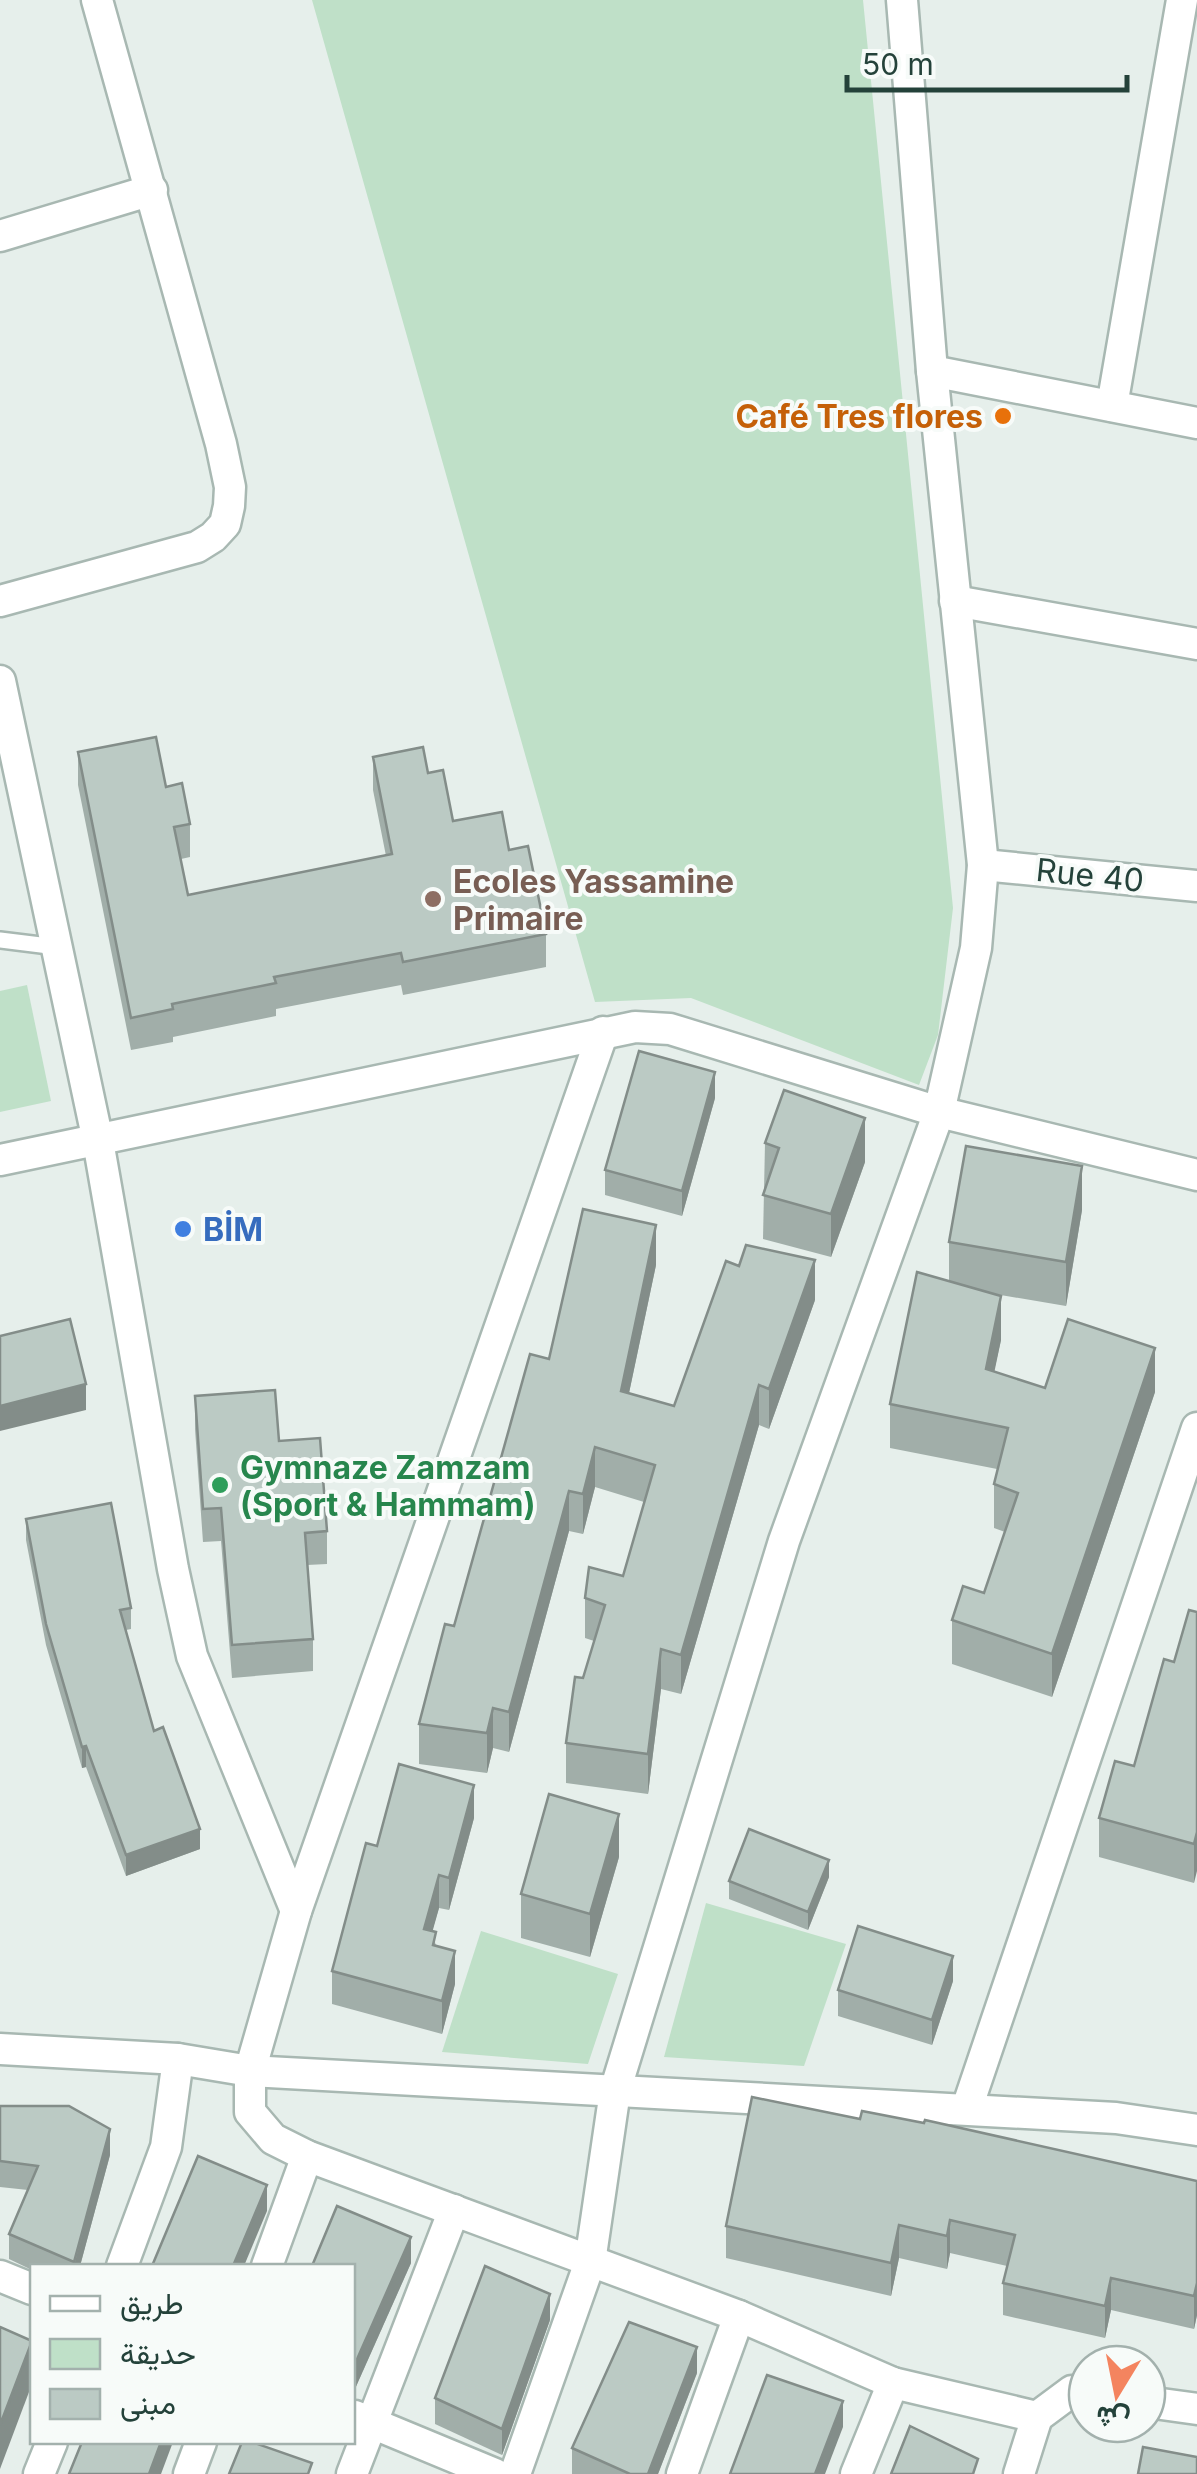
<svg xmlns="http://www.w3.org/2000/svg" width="1197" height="2474" font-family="Inter,Vazirmatn,sans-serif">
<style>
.green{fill:#bfe0c8}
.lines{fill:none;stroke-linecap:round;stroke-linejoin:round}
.lane-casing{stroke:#a8b8b2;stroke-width:20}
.street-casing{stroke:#a8b8b2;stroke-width:35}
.lane{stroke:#fff;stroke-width:15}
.street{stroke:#fff;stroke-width:30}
.wall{fill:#a1aea9}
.shaded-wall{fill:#838d89}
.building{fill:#bbcac4;stroke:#838d89;stroke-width:2.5}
.food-dot{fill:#e8710a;stroke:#f7fbf9;stroke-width:4}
.education-dot{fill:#8d6e63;stroke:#f7fbf9;stroke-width:4}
.shop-dot{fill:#3f7fe0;stroke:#f7fbf9;stroke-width:4}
.leisure-dot{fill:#2e9e5b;stroke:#f7fbf9;stroke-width:4}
.labels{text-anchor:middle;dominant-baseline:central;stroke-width:8;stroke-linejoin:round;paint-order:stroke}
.food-label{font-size:32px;font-weight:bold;fill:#c56008;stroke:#f7fbf9;text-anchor:end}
.street-label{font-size:32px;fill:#24423a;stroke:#f7fbf9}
.education-label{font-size:32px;font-weight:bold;fill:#785e54;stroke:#f7fbf9;text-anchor:start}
.shop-label{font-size:32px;font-weight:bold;fill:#366cbe;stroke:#f7fbf9;text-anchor:start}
.leisure-label{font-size:32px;font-weight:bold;fill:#27864d;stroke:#f7fbf9;text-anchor:start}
</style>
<rect width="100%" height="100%" fill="#e6efeb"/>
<g class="green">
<path d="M312,0H863L953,908L938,1035L919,1085L691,998L595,1002Z"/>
<path d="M27,985L51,1101L0,1112V991Z"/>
<path d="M706,1903L846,1944L804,2066L664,2057Z"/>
<path d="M481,1931L618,1974L588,2064L442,2052Z"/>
</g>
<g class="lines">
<g class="lane-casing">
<path id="lane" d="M0,940L57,947"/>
</g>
<g class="street-casing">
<g id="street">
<path d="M0,236L152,190"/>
<path d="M932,371L1197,423"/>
<path d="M1112,406L1182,0"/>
<path d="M0,601L197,547L213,537L225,524L229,506L230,487L221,444L97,0"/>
<path d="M955,601L1197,644"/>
<path d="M0,681L98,1141L173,1569L192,1656L296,1911"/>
<path d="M983,865L1197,886"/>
<path d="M603,1032L296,1911L250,2071V2112L273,2139L307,2156L739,2316L893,2383L1037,2417L1072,2391L1087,2393"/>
<path d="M0,1160L635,1027L670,1029L939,1112L1197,1175"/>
<path d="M0,2049L178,2059L250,2071L1116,2118L1197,2130"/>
<path d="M967,2108L1197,1428"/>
<path d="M122,2266L166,2147L178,2059"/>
<path d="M267,2266L307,2156"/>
<path d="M0,2276L32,2289"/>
<path d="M1147,2402L1197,2409"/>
<path d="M355,2416L495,2474"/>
<path d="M39,2474L52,2442"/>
<path d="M189,2474L201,2442"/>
<path d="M352,2474L454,2210"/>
<path d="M515,2474L590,2262L615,2091L784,1541L939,1112L976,948L983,865L932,371L902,0"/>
<path d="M682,2474L739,2316"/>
<path d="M856,2474L893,2383"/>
<path d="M1019,2474L1037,2417"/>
</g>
</g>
<use href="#lane" class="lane"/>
<use href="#street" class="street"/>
</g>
<g class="wall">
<path d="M78,752L190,824V857L181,859L188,895L386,856L373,790V757L428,773L453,821L509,850L546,934V967L403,995L401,985L276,1009V1016L173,1037V1042L131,1050L78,785Z"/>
<path d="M715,1098L682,1216L605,1195V1170Z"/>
<path d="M765,1143L865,1162L831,1257L763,1239Z"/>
<path d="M1082,1210L1066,1306L989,1293L1001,1340L994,1371L1045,1388L1155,1392L1052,1697L952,1664V1620L984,1593L1005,1532L994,1528V1484L997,1469L890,1448V1404L949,1281V1242Z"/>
<path d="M656,1265L629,1393L674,1406L815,1300L769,1429L759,1425L681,1694L661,1689L648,1794L566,1783V1743L594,1641L585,1638V1598L623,1576L644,1502L595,1487L583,1534L569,1531L509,1752L493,1748L487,1773L419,1764V1724L549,1359Z"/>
<path d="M195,1396L279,1441L327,1531V1564L307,1565L313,1639V1671L232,1678L221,1541L203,1542L195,1429Z"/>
<path d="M26,1519L131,1608V1629L126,1630L154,1731L200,1849L126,1876L86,1767L82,1768L46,1645L26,1540Z"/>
<path d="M1197,1612L1194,1883L1099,1857V1818L1134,1766L1174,1662Z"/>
<path d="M474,1818L449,1910L439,1908L432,1931L436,1946L455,1984L442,2034L332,2004V1971L377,1846Z"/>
<path d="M619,1857L590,1957L521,1938V1894Z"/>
<path d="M829,1877L808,1930L729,1899V1881Z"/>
<path d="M953,1981L932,2045L838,2016V1990Z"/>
<path d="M0,2106L110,2155L80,2266H32V2270L9,2259V2234L28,2190L0,2187Z"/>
<path d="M860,2119L1197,2181V2315L1194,2329L1111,2310L1105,2338L1003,2315V2283L1007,2266L950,2253L947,2269L899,2258L891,2296L726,2258V2226Z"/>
<path d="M411,2263L354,2391H352V2266Z"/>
<path d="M550,2320L502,2455L435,2424V2398Z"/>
<path d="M697,2373L658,2474H572V2448Z"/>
</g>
<g class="shaded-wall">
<path d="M715,1072V1098L682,1216V1191Z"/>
<path d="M865,1118V1162L831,1257V1214Z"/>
<path d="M1082,1166V1210L1066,1306V1262Z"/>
<path d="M656,1225V1265L621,1431V1391Z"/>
<path d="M815,1260V1300L769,1429V1389Z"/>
<path d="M1001,1296V1340L986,1412V1369Z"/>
<path d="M1155,1348V1392L1052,1697V1654Z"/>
<path d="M86,1384V1410L0,1431V1406Z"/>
<path d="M759,1385V1425L681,1694V1655Z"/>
<path d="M595,1447V1487L583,1534V1494Z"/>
<path d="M569,1491V1531L509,1752V1712Z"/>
<path d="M661,1649V1689L648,1794V1754Z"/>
<path d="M493,1708V1748L487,1773V1733Z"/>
<path d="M86,1746V1767L82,1768V1747Z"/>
<path d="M474,1785V1818L449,1910V1878Z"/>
<path d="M619,1814V1857L590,1957V1914Z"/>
<path d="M200,1829V1849L126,1876V1855Z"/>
<path d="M1197,1832V1871L1194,1883V1844Z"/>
<path d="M829,1860V1877L808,1930V1912Z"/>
<path d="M439,1875V1908L424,1962V1929Z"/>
<path d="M455,1951V1984L442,2034V2001Z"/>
<path d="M953,1956V1981L932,2045V2020Z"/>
<path d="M110,2129V2155L80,2266H74Z"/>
<path d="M267,2185V2211L244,2266H233Z"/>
<path d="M950,2220V2253L947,2269V2236Z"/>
<path d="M899,2225V2258L891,2296V2263Z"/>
<path d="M411,2237V2263L354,2391V2366Z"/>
<path d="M1111,2278V2310L1105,2338V2306Z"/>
<path d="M1197,2283V2315L1194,2329V2296Z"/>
<path d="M550,2294V2320L502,2455V2429Z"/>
<path d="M32,2341V2384L0,2469V2425Z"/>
<path d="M697,2347V2373L658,2474H648Z"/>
<path d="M843,2401V2427L825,2474H815Z"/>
<path d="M161,2442H173L161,2474H149Z"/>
</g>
<g class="building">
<path d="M156,737L166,787L182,783L190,824L174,827L188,895L392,854L373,757L423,747L428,773L443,770L453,821L502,812L509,850L528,846L546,934L403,962L401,953L274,977L276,983L172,1004L173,1009L131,1018L78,752Z"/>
<path d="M639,1051L715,1072L682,1191L605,1170Z"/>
<path d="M784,1090L865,1118L831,1214L763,1195L779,1148L765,1143Z"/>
<path d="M966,1146L1082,1166L1066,1262L949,1242Z"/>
<path d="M583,1209L656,1225L621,1391L674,1406L726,1261L739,1266L746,1245L815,1260L769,1389L759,1385L681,1655L661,1649L648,1754L566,1743L575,1677L583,1678L605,1605L585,1598L589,1567L623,1576L655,1465L595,1447L583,1494L569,1491L509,1712L493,1708L487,1733L419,1724L445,1624L454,1626L530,1354L549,1359Z"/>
<path d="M917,1272L1001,1296L986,1369L1045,1388L1068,1319L1155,1348L1052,1654L952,1620L963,1586L984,1593L1018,1493L994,1484L1008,1428L890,1404Z"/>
<path d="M70,1319L86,1384L0,1406V1336Z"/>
<path d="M275,1390L279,1441L320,1438L327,1531L305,1533L313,1639L232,1645L221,1508L203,1509L195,1396Z"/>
<path d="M111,1503L131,1608L120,1610L154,1731L163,1727L200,1829L126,1855L86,1746L82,1747L46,1624L26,1519Z"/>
<path d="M1189,1610L1197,1612V1832L1194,1844L1099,1818L1115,1761L1134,1766L1164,1659L1174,1662Z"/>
<path d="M399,1764L474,1785L449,1878L439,1875L424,1929L436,1932L433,1945L455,1951L442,2001L332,1971L366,1843L377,1846Z"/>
<path d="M549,1794L619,1814L590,1914L521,1894Z"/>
<path d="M749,1829L829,1860L808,1912L729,1881Z"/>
<path d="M858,1926L953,1956L932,2020L838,1990Z"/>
<path d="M752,2097L860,2119L862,2111L924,2123L925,2120L1197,2181V2283L1194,2296L1111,2278L1105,2306L1003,2283L1015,2235L950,2220L947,2236L899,2225L891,2263L726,2226Z"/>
<path d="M0,2106H69L110,2129L74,2262L9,2234L38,2166L0,2161Z"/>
<path d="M198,2156L267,2185L233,2266H152Z"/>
<path d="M337,2206L411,2237L354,2366L352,2365V2266H312Z"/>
<path d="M485,2266L550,2294L502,2429L435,2398Z"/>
<path d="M629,2322L697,2347L648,2474H630L572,2448Z"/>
<path d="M0,2327L32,2341L0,2425Z"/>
<path d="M767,2375L843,2401L815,2474H730Z"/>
<path d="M910,2426L978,2459L973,2474H891Z"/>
<path d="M82,2442H161L149,2474H69Z"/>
<path d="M242,2442H252L312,2463L308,2474H229Z"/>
<path d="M1143,2447L1197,2457V2474H1138Z"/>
</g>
<circle class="food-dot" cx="1003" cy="416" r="10"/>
<circle class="education-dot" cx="433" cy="899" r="10"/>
<circle class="shop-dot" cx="183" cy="1229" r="10"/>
<circle class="leisure-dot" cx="220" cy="1485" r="10"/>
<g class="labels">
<g class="food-label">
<text x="983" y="416">Café Tres flores</text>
</g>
<g class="street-label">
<text transform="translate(1090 875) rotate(6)">Rue 40</text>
</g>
<g class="education-label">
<text x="453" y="881">Ecoles Yassamine<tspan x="453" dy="37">Primaire</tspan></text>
</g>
<g class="shop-label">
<text x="203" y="1229">BİM</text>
</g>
<g class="leisure-label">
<text x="240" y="1467">Gymnaze Zamzam<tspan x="240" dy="37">(Sport &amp; Hammam)</tspan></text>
</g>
</g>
<rect x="30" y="2264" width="325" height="180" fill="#f7fbf9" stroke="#a3b1ad" stroke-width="2.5"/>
<rect x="50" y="2296" width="50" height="15" fill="#ffffff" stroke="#a3b1ad" stroke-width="2.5"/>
<text x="120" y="2314" font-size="30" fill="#24423a">طريق</text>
<rect x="50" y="2339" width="50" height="30" fill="#bfe0c8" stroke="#a3b1ad" stroke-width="2.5"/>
<text x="120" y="2364" font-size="30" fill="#24423a">حديقة</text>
<rect x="50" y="2389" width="50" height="30" fill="#bbcac4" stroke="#a3b1ad" stroke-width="2.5"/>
<text x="120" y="2414" font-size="30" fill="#24423a">مبنى</text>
<g transform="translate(1117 2394) rotate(190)"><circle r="48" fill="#f7fbf9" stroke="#a3b1ad" stroke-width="2.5"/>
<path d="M0-8L18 38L0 25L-18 38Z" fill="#f4845f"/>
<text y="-15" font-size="28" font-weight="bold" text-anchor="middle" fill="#24423a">ش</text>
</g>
<path d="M847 75v15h280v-15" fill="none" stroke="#24423a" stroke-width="5"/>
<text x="862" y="75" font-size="30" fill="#24423a" stroke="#f7fbf9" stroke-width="8" paint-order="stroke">50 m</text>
</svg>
